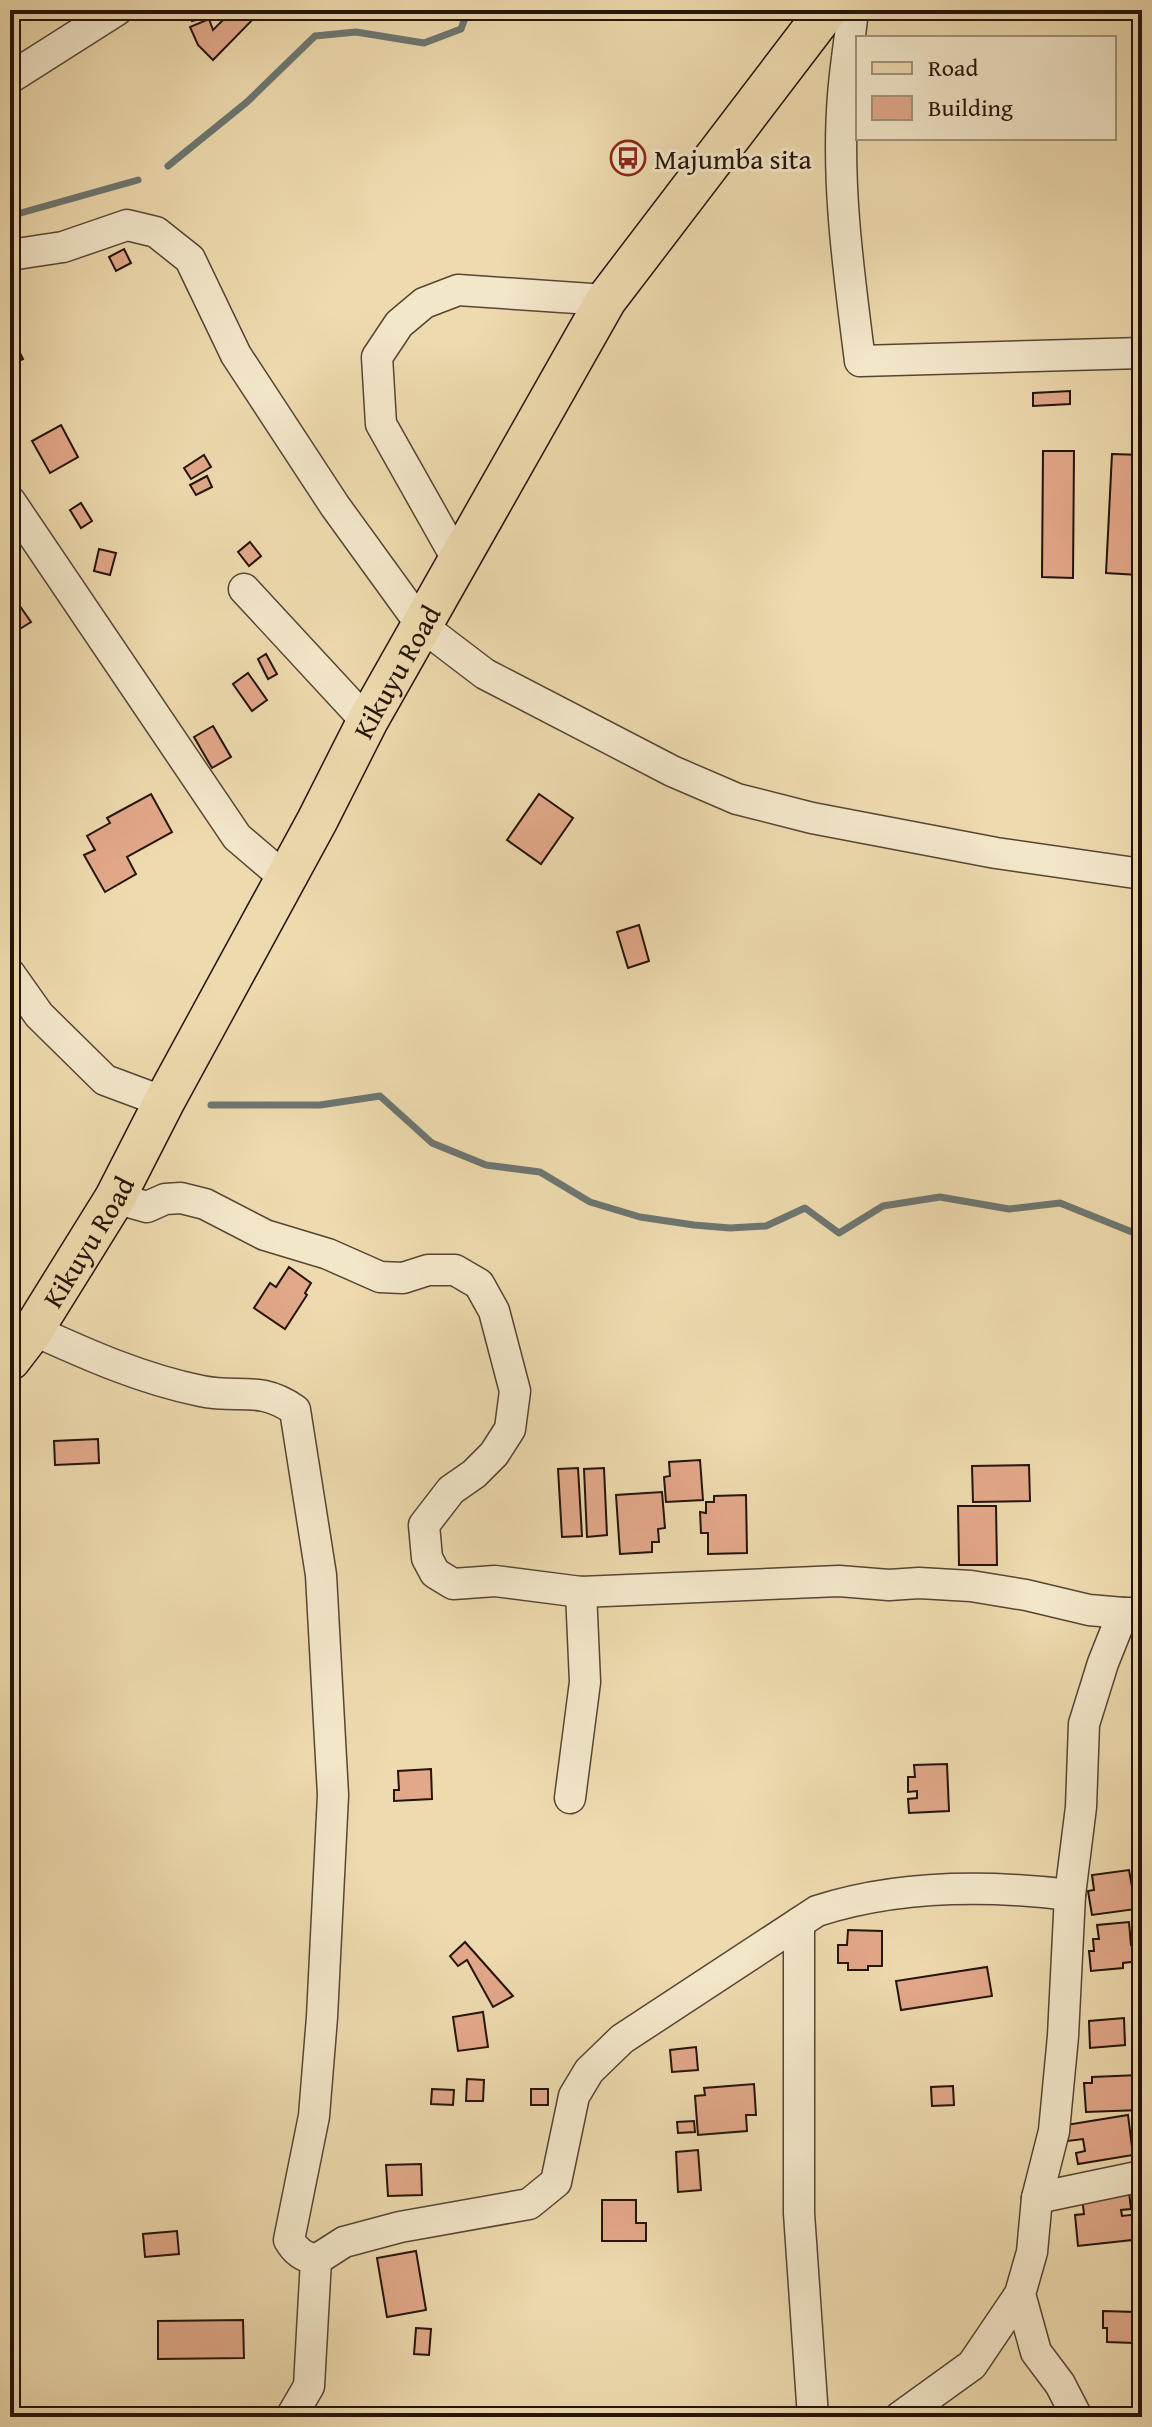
<svg xmlns="http://www.w3.org/2000/svg" width="1152" height="2427" font-family="'Gentium Book Plus',serif">
<style>
.lines{fill:none;stroke-linecap:round;stroke-linejoin:round}
.stream{stroke:#6d7671;stroke-width:7}
.building{fill:#e2a88a;stroke:#25130b;stroke-width:2}
.minor-casing{stroke:#574534;stroke-width:33}
.major-casing{stroke:#25130b;stroke-width:43}
.minor{stroke:#f3e7ca;stroke-width:30}
.major{stroke:#eddaae;stroke-width:40}
.labels{text-anchor:middle;dominant-baseline:central;stroke-width:6;stroke-linejoin:round;paint-order:stroke}
.poi-label{font-size:28px;fill:#25130b;stroke:#f3e7ca;text-anchor:start}
.street-label{font-size:28px;fill:#25130b;stroke:#f3e7ca}
</style>
<rect width="100%" height="100%" fill="#eddaae"/>
<filter id="stains"><feTurbulence type="fractalNoise" baseFrequency=".0025" numOctaves="4"/><feColorMatrix values="0 0 0 0 .2 0 0 0 0 .09 0 0 0 0 .02 0 0 0 .5 -.17"/></filter>
<radialGradient id="worn" r=".72"><stop offset=".6" stop-color="#630" stop-opacity="0"/><stop offset="1" stop-color="#630" stop-opacity=".3"/></radialGradient>
<g class="lines">
<g class="stream">
<path d="M168,166L247,102L315,36L356,32L424,43L461,29L468,10"/>
<path d="M10,216L138,180"/>
<path d="M211,1105H320L380,1096L432,1143L486,1165L540,1172L590,1202L640,1217L694,1225L730,1228L766,1226L805,1208L839,1233L883,1206L940,1197L1009,1209L1060,1203L1142,1236"/>
</g>
</g>
<g class="building">
<path d="M189,10H207L209,17L192,21Z"/>
<path d="M233,10H262L213,60L198,45L190,27L209,19L213,30Z"/>
<path d="M124,249L131,263L116,271L109,257Z"/>
<path d="M1133,296H1142V343L1135,344Z"/>
<path d="M10,333L23,359L10,365Z"/>
<path d="M1070,391V404L1033,406V393Z"/>
<path d="M61,425L78,457L50,473L32,441Z"/>
<path d="M1043,451H1074L1073,578L1042,577Z"/>
<path d="M1112,454L1142,455L1138,575L1106,573Z"/>
<path d="M204,455L211,467L191,479L184,468Z"/>
<path d="M207,476L212,487L196,495L190,485Z"/>
<path d="M81,503L92,521L81,528L70,510Z"/>
<path d="M250,542L261,556L249,566L238,552Z"/>
<path d="M99,549L116,553L110,575L94,571Z"/>
<path d="M10,592L31,622L10,635Z"/>
<path d="M266,654L277,674L268,679L258,659Z"/>
<path d="M248,673L267,700L252,711L233,684Z"/>
<path d="M213,726L231,757L212,768L194,737Z"/>
<path d="M151,794L172,832L127,857L136,874L105,892L84,855L95,850L87,836L110,823L107,818Z"/>
<path d="M539,794L573,818L541,864L507,840Z"/>
<path d="M1133,803H1142V822H1134Z"/>
<path d="M639,925L649,961L628,968L617,932Z"/>
<path d="M289,1267L311,1283L305,1293L307,1295L285,1329L254,1308L270,1283L276,1287Z"/>
<path d="M98,1439L99,1463L55,1465L54,1441Z"/>
<path d="M700,1460L703,1500L666,1502L664,1477L670,1476L669,1462Z"/>
<path d="M1029,1465L1030,1501L973,1502L972,1466Z"/>
<path d="M578,1468L582,1536L562,1537L558,1469Z"/>
<path d="M604,1468L607,1535L587,1537L584,1469Z"/>
<path d="M662,1492L665,1528L658,1529L659,1542H652V1552L620,1554L616,1495Z"/>
<path d="M746,1495L747,1553L708,1554V1533H701L700,1512L706,1513V1502H714V1496Z"/>
<path d="M958,1506H996L997,1565H959Z"/>
<path d="M947,1764L949,1811L909,1813L908,1799L917,1798V1791L908,1792V1777H915L914,1765Z"/>
<path d="M431,1769L432,1799L394,1801V1790H399L398,1771Z"/>
<path d="M1129,1870L1136,1909L1092,1915L1088,1891L1094,1890L1092,1875Z"/>
<path d="M1129,1922L1131,1945L1138,1944L1139,1961L1123,1963V1968L1091,1971L1089,1951H1094L1093,1939H1099L1097,1925Z"/>
<path d="M848,1930L882,1931V1966H868V1970H848V1963H838V1945H847Z"/>
<path d="M465,1942L513,1996L493,2007L467,1960L458,1966L450,1956Z"/>
<path d="M987,1967L992,1996L901,2010L896,1981Z"/>
<path d="M483,2012L488,2047L458,2051L453,2017Z"/>
<path d="M1124,2018L1125,2045L1090,2048L1089,2021Z"/>
<path d="M696,2047L698,2070L672,2072L670,2050Z"/>
<path d="M1139,2075L1141,2110L1086,2112L1084,2083H1092V2077Z"/>
<path d="M467,2079L484,2080L483,2101H466Z"/>
<path d="M754,2084L756,2115H746L747,2131L698,2135L695,2096L705,2095L704,2088Z"/>
<path d="M953,2086L954,2105L932,2106L931,2087Z"/>
<path d="M432,2089L454,2090L453,2105L431,2104Z"/>
<rect x="531" y="2089" width="17" height="16"/>
<path d="M1128,2115L1133,2155L1078,2164L1076,2153L1085,2151L1083,2139L1068,2141L1066,2125Z"/>
<path d="M694,2121L695,2132L678,2133L677,2122Z"/>
<path d="M698,2150L701,2190L678,2192L676,2152Z"/>
<path d="M421,2164L422,2195L388,2196L386,2165Z"/>
<path d="M1129,2192L1131,2209L1121,2210L1122,2216L1139,2214L1141,2239L1078,2246L1075,2215L1084,2214L1082,2197Z"/>
<path d="M602,2200H636V2223H646V2241H602Z"/>
<path d="M177,2231L179,2254L145,2257L143,2234Z"/>
<path d="M416,2251L426,2310L387,2317L377,2258Z"/>
<path d="M1103,2311L1135,2312L1134,2343L1107,2342V2328H1103Z"/>
<path d="M243,2320L244,2358L158,2359V2321Z"/>
<path d="M416,2328L431,2329L429,2355L414,2354Z"/>
</g>
<g class="lines">
<g class="minor-casing">
<g id="minor">
<path d="M853,10C850,39 845,67 843,96C836,184 849,274 860,361L1142,353"/>
<path d="M10,78L117,10"/>
<path d="M10,255L63,247L127,225L156,232L190,259L236,355L335,506L422,626L485,674L672,771L737,799L812,818L996,853L1142,874"/>
<path d="M10,501L237,837L285,878"/>
<path d="M457,559L381,424L377,357L399,324L424,303L458,290L606,300"/>
<path d="M244,589L367,722"/>
<path d="M10,974L39,1015L105,1080L164,1102"/>
<path d="M115,1198L147,1207L165,1199L181,1198L205,1204L265,1235L328,1254L380,1277L403,1278L428,1270H455L479,1284L494,1311L515,1391L510,1429L494,1454L474,1474L451,1490L424,1525L427,1558L435,1573L453,1584L495,1581L581,1592L839,1581L889,1585L919,1583L971,1586L1026,1595L1089,1610L1123,1613"/>
<path d="M15,1338L33,1330C88,1355 142,1379 201,1391C239,1399 259,1385 295,1410L321,1575L333,1795L322,2017L314,2116L289,2240C296,2252 303,2256 316,2260L309,2386L291,2417"/>
<path d="M570,1798L585,1682L581,1592"/>
<path d="M799,1923V2213L813,2417"/>
<path d="M1037,2198L1142,2176"/>
<path d="M316,2260L344,2242L400,2227L529,2204L556,2182L574,2096L589,2071L622,2039L817,1911C897,1885 988,1885 1070,1895"/>
<path d="M900,2417L972,2365L1020,2294"/>
<path d="M1077,2417L1060,2384L1036,2352L1020,2294L1032,2252L1037,2198L1054,2131L1063,2036L1070,1895L1081,1807L1084,1724L1103,1663L1123,1613H1142"/>
</g>
</g>
<g class="major-casing">
<g id="major">
<path id="s1" d="M10,1360L33,1330L115,1198L164,1102L317,821L367,722L606,300L827,10"/>
</g>
</g>
<use href="#minor" class="minor"/>
<use href="#major" class="major"/>
</g>
<defs>
<g id="bus-ring" transform="scale(1.8)"><circle r="9.5" fill="#f3e7ca" stroke="#8f2418" stroke-width="1.5"/><path d="M-5-6H5V4H4V6H2V4H-2V6H-4V4H-5ZM-3.5-4V0h7V-4ZM-3.5 1.2v1.5H-2V1.2ZM2 1.2v1.5H3.5V1.2Z" fill="#8f2418"/></g>
</defs>
<g fill-rule="evenodd">
<use href="#bus-ring" x="628" y="158"/>
</g>
<g class="labels">
<g class="poi-label">
<text x="654" y="158">Majumba sita</text>
</g>
<g class="street-label">
<text stroke="none"><textPath href="#s1" startOffset="790">Kikuyu Road</textPath></text>
<text stroke="none"><textPath href="#s1" startOffset="142">Kikuyu Road</textPath></text>
</g>
</g>
<rect width="1152" height="2427" fill="none" stroke="#eddaae" stroke-width="40"/>
<rect x="12" y="12" width="1128" height="2403" fill="none" stroke="#25130b" stroke-width="4"/>
<rect x="20" y="20" width="1112" height="2387" fill="none" stroke="#25130b" stroke-width="2"/>
<rect x="856" y="36" width="260" height="104" fill="#f3e7ca" stroke="#a1927e" stroke-width="2"/>
<rect x="872" y="62" width="40" height="12" fill="#eddaae" stroke="#a1927e" stroke-width="2"/>
<text x="928" y="76" font-size="24" fill="#25130b">Road</text>
<rect x="872" y="96" width="40" height="24" fill="#e2a88a" stroke="#a1927e" stroke-width="2"/>
<text x="928" y="116" font-size="24" fill="#25130b">Building</text>
<rect width="100%" height="100%" filter="url(#stains)"/>
<rect width="100%" height="100%" fill="url(#worn)"/>
</svg>
